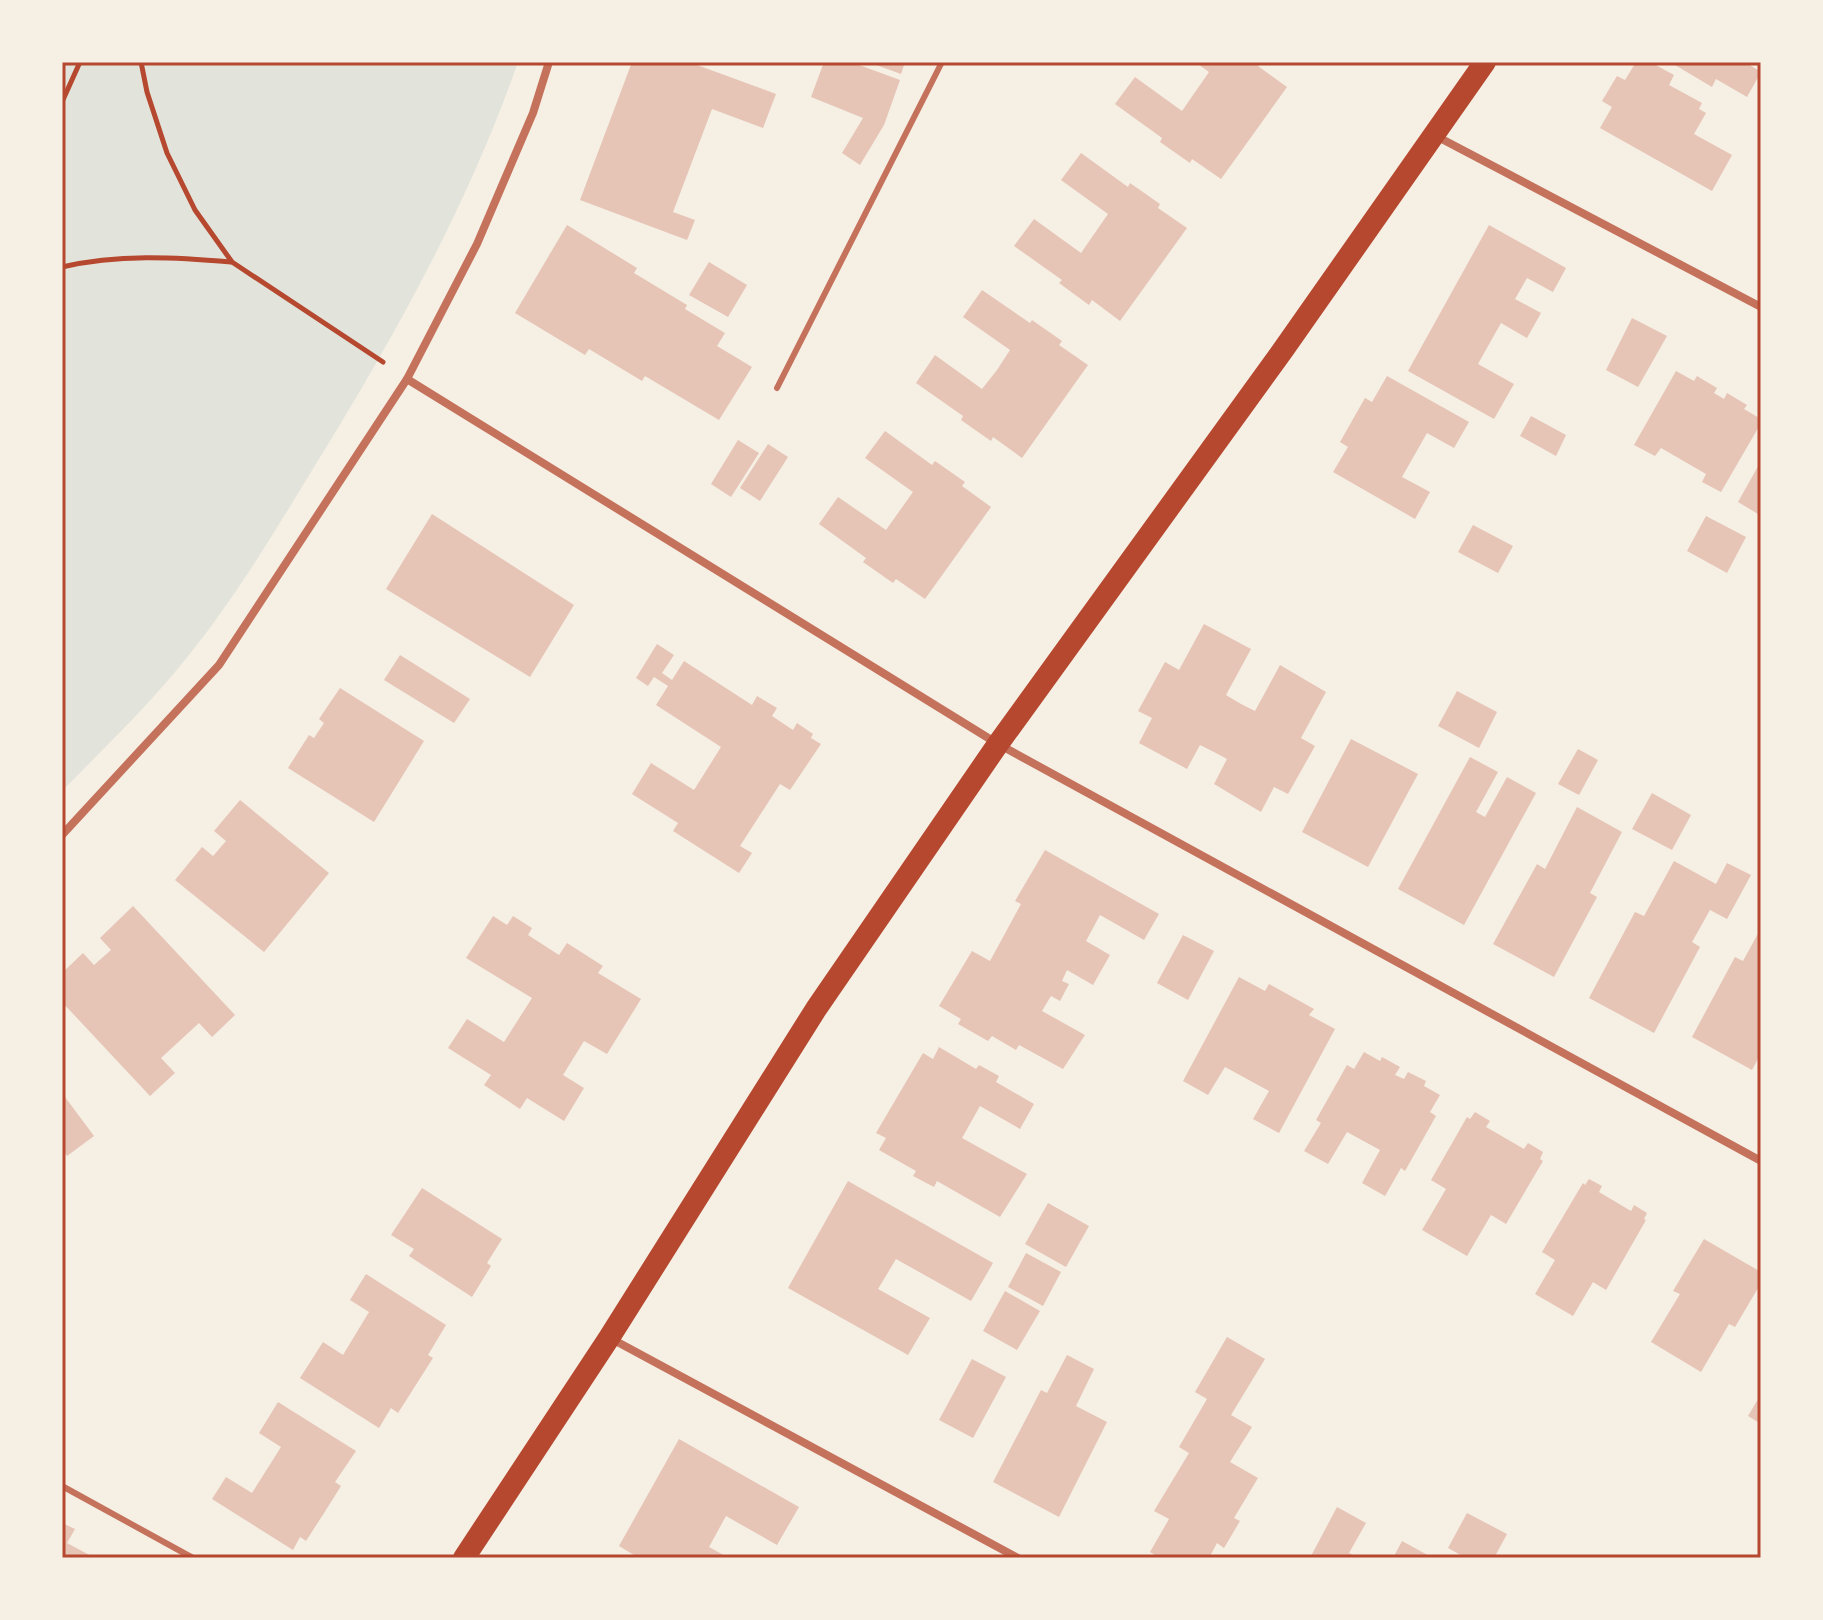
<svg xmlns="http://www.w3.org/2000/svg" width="1823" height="1620" font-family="'IBM Plex Serif',serif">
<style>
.green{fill:#e2e4dc}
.building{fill:#e6c5b7}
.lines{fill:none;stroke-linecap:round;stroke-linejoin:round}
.path{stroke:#b5482f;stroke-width:5}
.service{stroke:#c5725c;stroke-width:6}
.minor{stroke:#c5725c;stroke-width:8}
.trunk{stroke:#b5482f;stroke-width:22}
.neatline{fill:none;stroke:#b5482f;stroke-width:3}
</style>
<rect width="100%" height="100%" fill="#f6efe4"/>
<path class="green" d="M62,62H518C467,208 392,341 311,472C269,541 227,611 175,672C140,714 100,752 62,791Z"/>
<g class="building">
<path d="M632,62H689L776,94L763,128L712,109L673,212L695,220L687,240L580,200Z"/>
<path d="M824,62H851L900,80L884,125L860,165L842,153L863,118L811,97Z"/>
<path d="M868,62H905L901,74Z"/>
<path d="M1195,62H1262L1258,66L1287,87L1221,179L1192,159L1190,163L1160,142L1162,138L1115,104L1135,77L1182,111L1209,72Z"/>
<path d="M1636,62H1650L1674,75L1669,85L1702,103L1699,109L1706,113L1694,134L1732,155L1712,191L1600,128L1612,107L1602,101L1617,76L1625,80Z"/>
<path d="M1670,62H1745L1761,72L1747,97L1716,79L1712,87Z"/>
<path d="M1081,153L1128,187L1130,183L1160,204L1158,208L1187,228L1120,321L1092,300L1089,305L1059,283L1062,280L1014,246L1034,219L1081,253L1108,214L1061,180Z"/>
<path d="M567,225L637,268L634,273L687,305L685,309L725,333L717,346L752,367L719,420L645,376L642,381L589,349L585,355L515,313Z"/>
<path d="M1489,225L1566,268L1553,292L1527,278L1515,299L1541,313L1527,338L1501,323L1478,364L1514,384L1494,419L1408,371Z"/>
<path d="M709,262L747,285L728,317L689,295Z"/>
<path d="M982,290L1030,323L1032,320L1062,341L1059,345L1088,365L1022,458L993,437L991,441L961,420L963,416L916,383L935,355L982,389L997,370L1010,350L963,317Z"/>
<path d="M1632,318L1667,336L1638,387L1606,370Z"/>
<path d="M1676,371L1694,381L1697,376L1717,388L1714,393L1724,399L1727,393L1747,405L1744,409L1761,419V423L1721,492L1702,482L1706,474L1661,448L1655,456L1634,445Z"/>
<path d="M1387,376L1469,422L1454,448L1427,433L1402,477L1430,492L1415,519L1333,472L1348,447L1340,442L1365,398L1372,402Z"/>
<path d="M1531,416L1566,435L1556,456L1520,436Z"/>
<path d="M885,431L932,465L935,461L965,482L962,486L991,507L925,599L896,579L893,583L863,562L866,558L819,524L838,497L886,530L913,492L865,458Z"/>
<path d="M738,440L759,453L731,497L711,484Z"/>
<path d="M768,444L788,457L760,501L740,488Z"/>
<path d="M1761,461V509L1758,514L1738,502Z"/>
<path d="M432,514L574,605L530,677L386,589Z"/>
<path d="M1706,516L1746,537L1727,573L1687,551Z"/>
<path d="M1473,525L1513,546L1498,573L1458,552Z"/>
<path d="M1204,624L1251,649L1226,695L1241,704L1255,711L1280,665L1326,692L1301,738L1315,746L1288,794L1274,787L1261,812L1214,784L1227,759L1214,752L1200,745L1187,769L1139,743L1152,718L1138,711L1165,662L1179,670Z"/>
<path d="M657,644L674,655L662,673L672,680L684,661L752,705L757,696L777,708L772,716L793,730L797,723L813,734L811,738L821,744L790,790L780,784L740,846L752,853L739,873L673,831L678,823L632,794L651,763L694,790L721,747L656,705L668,686L654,677L648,686L636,678Z"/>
<path d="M400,655L470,699L454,723L384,680Z"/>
<path d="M340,688L424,741L374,822L288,768L309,735L314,738L324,723L319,719Z"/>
<path d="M1457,691L1497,712L1479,748L1438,726Z"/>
<path d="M1351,739L1418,774L1368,867L1302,832Z"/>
<path d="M1578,749L1598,760L1579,795L1558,784Z"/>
<path d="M1470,757L1498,772L1476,812L1485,817L1507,777L1536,793L1464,925L1398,889Z"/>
<path d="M1652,793L1691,815L1672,850L1632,829Z"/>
<path d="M240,800L329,873L264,952L175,880L202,847L213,856L226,841L214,831Z"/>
<path d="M1577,807L1622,832L1590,893L1597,897L1554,977L1493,944L1537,864L1545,869Z"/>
<path d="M1045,850L1159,914L1144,940L1100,915L1086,941L1110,955L1093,985L1067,970L1062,981L1069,984L1060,1001L1051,996L1042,1011L1085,1035L1063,1069L1019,1045L1016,1050L992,1036L988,1041L958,1024L961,1019L939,1006L972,951L990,961L1021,904L1015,901Z"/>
<path d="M1674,861L1716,884L1727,863L1751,875L1727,919L1710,910L1692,942L1700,947L1654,1033L1589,998L1635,912L1644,916Z"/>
<path d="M133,906L235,1015L212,1037L199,1023L161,1058L175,1073L150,1096L62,1002V973L83,953L94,965L111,950L100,938Z"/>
<path d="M493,916L507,925L513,916L532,928L528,935L559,955L567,943L603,966L598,973L641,999L607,1054L584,1041L563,1075L584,1088L564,1121L527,1098L520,1109L484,1085L491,1075L448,1048L467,1019L504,1042L532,998L466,958Z"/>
<path d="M1761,928V1053L1752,1070L1692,1037L1735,957L1743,961Z"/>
<path d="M1183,935L1214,951L1188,1000L1157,983Z"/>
<path d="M1239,977L1265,991L1269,984L1314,1009L1309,1015L1335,1029L1279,1133L1253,1119L1269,1091L1225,1067L1208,1095L1183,1081Z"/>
<path d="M939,1047L976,1069L979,1065L999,1076L996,1082L1034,1104L1020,1129L980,1106L962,1138L1027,1174L1000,1217L937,1181L934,1187L913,1176L916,1171L879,1150L886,1138L876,1133L923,1053L933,1059Z"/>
<path d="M1364,1052L1380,1061L1382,1057L1400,1067L1395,1075L1404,1079L1408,1072L1426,1081L1424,1086L1440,1095L1430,1112L1436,1116L1405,1171L1401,1168L1385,1196L1362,1183L1380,1150L1347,1132L1328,1164L1304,1151L1321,1123L1316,1120L1347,1065L1354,1069Z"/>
<path d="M62,1093L94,1136L67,1156L62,1149Z"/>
<path d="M1475,1112L1490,1121L1486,1127L1524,1149L1528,1143L1543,1152L1540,1159L1543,1161L1506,1224L1491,1215L1467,1256L1422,1230L1446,1189L1431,1180L1467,1117L1470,1119Z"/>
<path d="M1589,1179L1602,1186L1599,1192L1631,1211L1634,1205L1647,1213L1644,1219L1646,1220L1606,1290L1593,1282L1573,1316L1535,1294L1555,1260L1542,1252L1583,1183L1585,1185Z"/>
<path d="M848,1181L993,1263L971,1301L896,1259L878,1289L930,1318L908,1355L788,1288Z"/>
<path d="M422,1188L502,1239L487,1263L491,1266L472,1297L409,1256L414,1249L391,1235Z"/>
<path d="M1048,1203L1089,1226L1066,1267L1025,1244Z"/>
<path d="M1704,1239L1761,1272V1283L1735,1327L1729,1324L1701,1372L1651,1342L1680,1294L1673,1291Z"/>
<path d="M1026,1253L1061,1272L1043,1306L1008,1287Z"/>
<path d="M366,1274L446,1325L428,1355L433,1358L398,1413L391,1408L379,1428L300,1378L323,1342L343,1355L369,1312L350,1300Z"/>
<path d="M1005,1291L1040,1311L1017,1350L983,1331Z"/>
<path d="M1227,1337L1265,1359L1231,1415L1252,1427L1230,1462L1258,1478L1234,1518L1240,1521L1224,1548L1217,1543L1209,1558H1160L1150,1552L1169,1519L1154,1511L1189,1453L1179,1447L1207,1399L1195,1392Z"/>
<path d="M1067,1355L1094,1369L1076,1406L1107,1422L1059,1517L993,1482L1041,1390L1047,1393Z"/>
<path d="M972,1359L1006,1377L973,1438L939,1420Z"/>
<path d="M1761,1394V1424L1748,1416Z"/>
<path d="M278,1402L356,1451L335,1482L341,1486L326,1510L306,1541L300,1537L293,1550L212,1499L226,1477L252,1493L281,1447L259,1433Z"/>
<path d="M679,1439L799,1507L777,1545L726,1516L709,1547L729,1558H639L619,1546Z"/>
<path d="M1337,1507L1366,1523L1349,1553L1360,1558H1310Z"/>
<path d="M1467,1513L1507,1534L1494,1558H1466L1448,1548Z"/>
<path d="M62,1523L75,1529L67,1543L95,1558H62Z"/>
<path d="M1402,1541L1433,1558H1393Z"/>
</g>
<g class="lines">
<g class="path">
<path d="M141,62L147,92L167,153L195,210L232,262L383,362"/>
<path d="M62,102L80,62"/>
<path d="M62,267C118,254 174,257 231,262"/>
</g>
<g class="service">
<path d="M777,388L942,62"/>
<path d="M62,1486L193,1558"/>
</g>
<g class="minor">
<path d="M1436,136L1761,307"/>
<path d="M407,379L998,744L1761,1161"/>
<path d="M62,835L219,665L407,379L477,244L533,113L549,62"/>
<path d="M610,1338L1018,1558"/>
</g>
<path class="trunk" d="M464,1558L609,1338L816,1009L998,744L1283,350L1485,62"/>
</g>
<rect width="1823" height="1620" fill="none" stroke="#f6efe4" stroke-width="128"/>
<rect x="64" y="64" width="1695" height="1492" class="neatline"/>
</svg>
